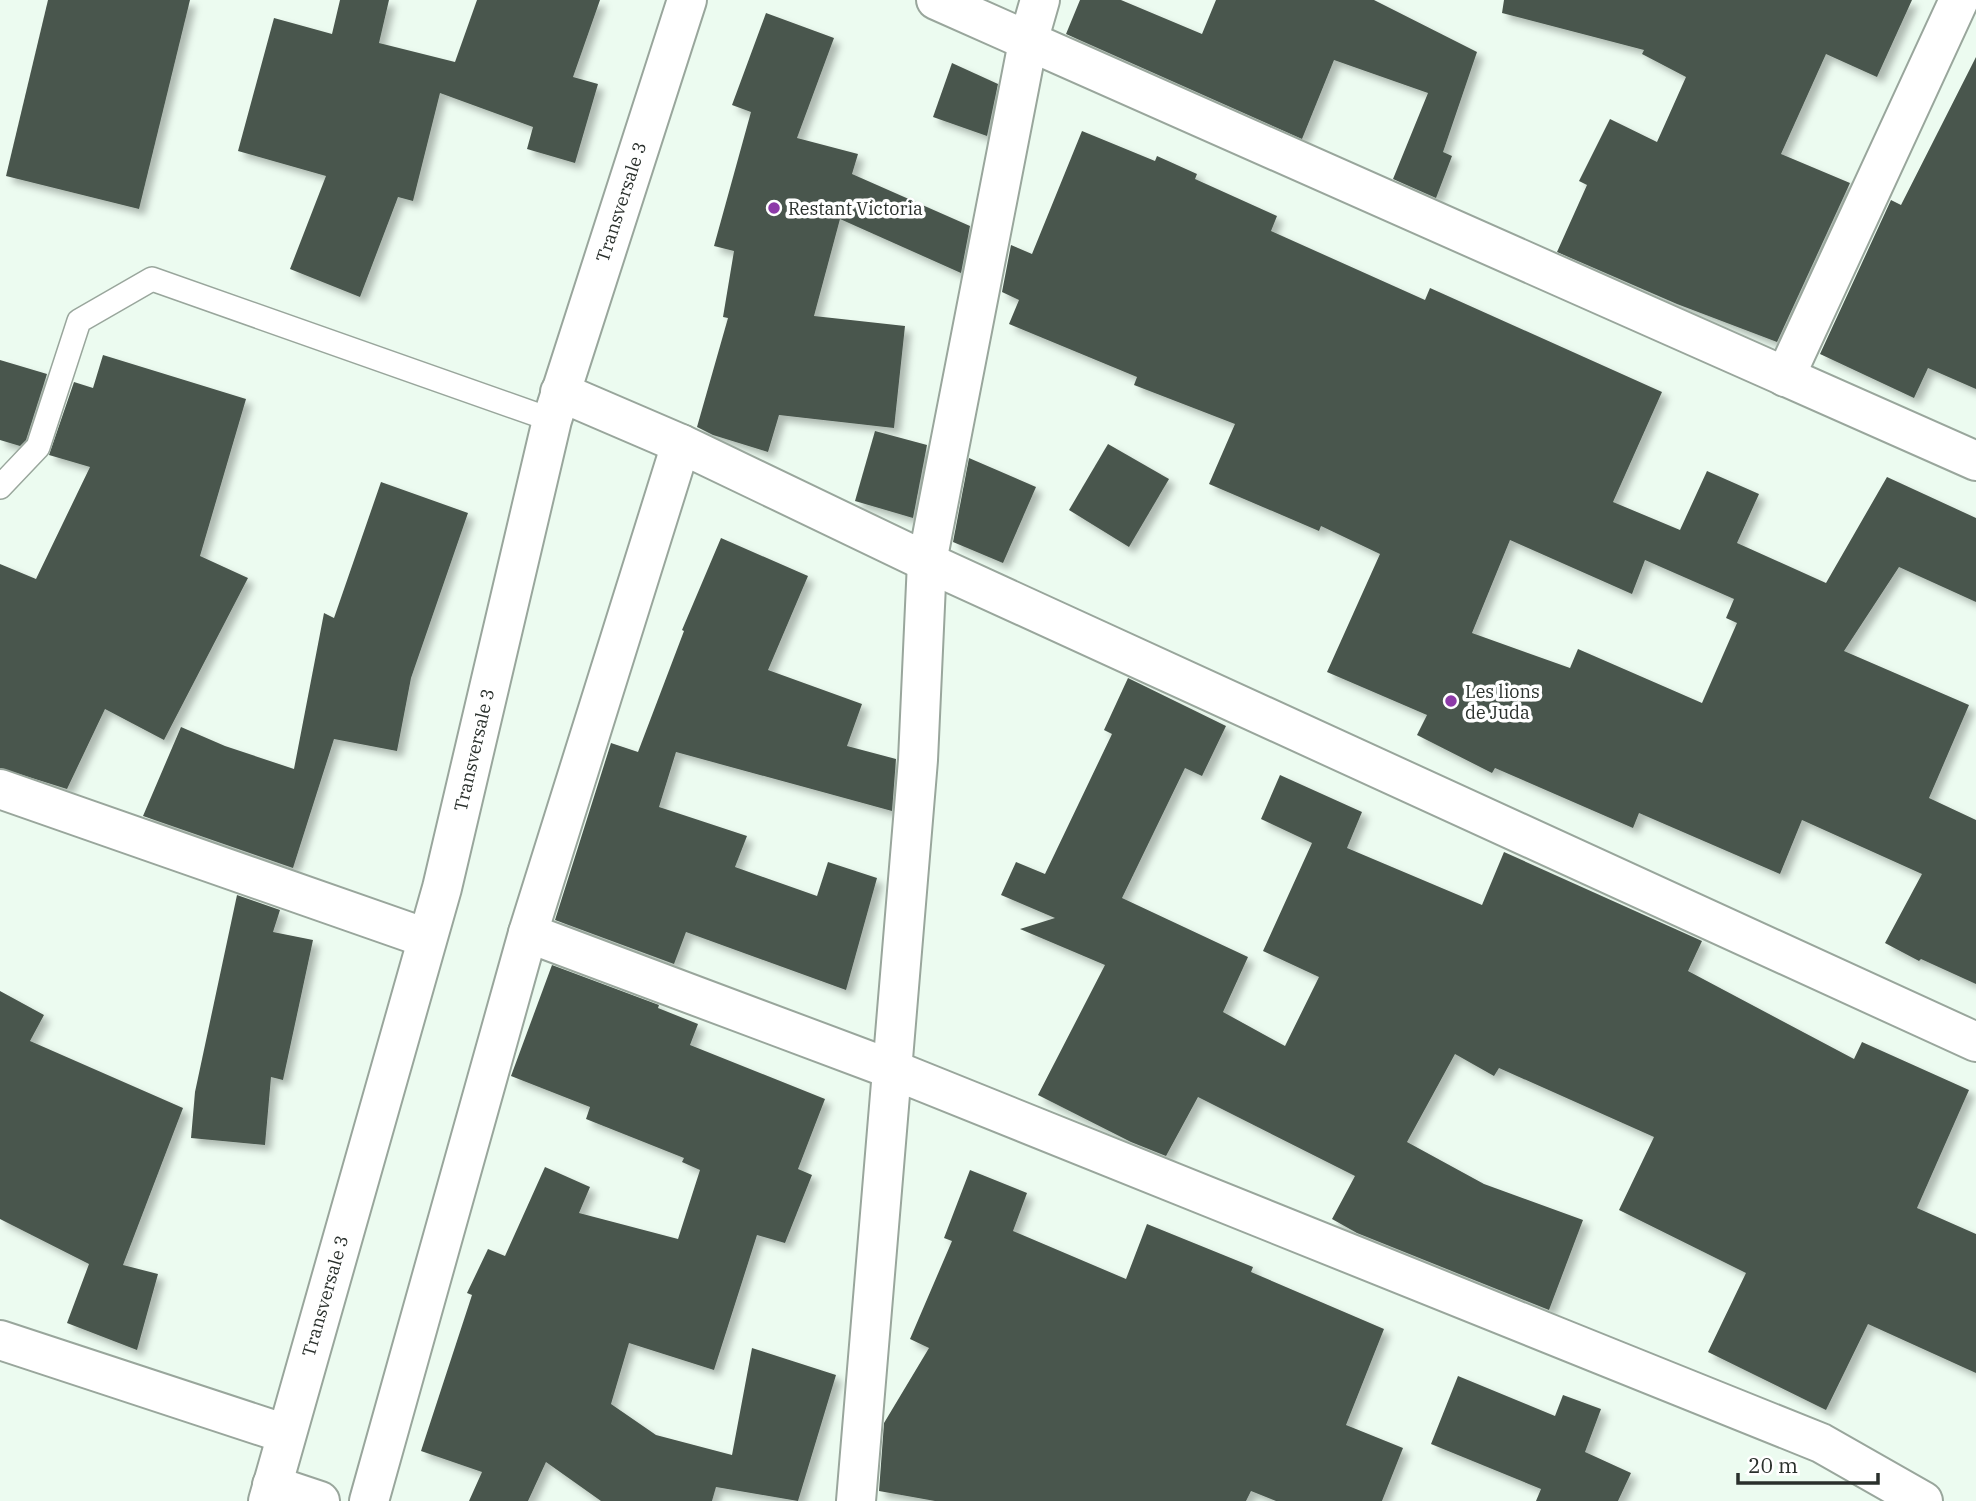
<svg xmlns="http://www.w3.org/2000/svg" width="1976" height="1501" font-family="'IBM Plex Serif',serif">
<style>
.building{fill:#4a564d;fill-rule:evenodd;filter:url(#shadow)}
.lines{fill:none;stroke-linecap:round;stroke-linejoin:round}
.service-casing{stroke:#99a69c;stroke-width:26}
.minor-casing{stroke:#99a69c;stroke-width:42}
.secondary-casing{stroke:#99a69c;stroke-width:42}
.service{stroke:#fff;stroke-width:23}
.minor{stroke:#fff;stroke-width:38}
.secondary{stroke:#fff;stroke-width:38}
.poi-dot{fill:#8d3aa8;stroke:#fff;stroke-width:2.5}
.labels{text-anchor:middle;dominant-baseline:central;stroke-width:7;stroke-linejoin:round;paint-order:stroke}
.street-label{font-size:18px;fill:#2a302c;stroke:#fff}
.poi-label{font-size:18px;fill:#2a302c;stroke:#fff;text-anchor:start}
</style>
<defs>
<filter id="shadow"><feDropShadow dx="6" dy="6" stdDeviation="3.5" flood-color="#0004"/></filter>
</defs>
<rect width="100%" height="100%" fill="#ecfbf0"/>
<g class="building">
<path d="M48,0H190L139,209L6,176Z"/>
<path d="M340,0H389L379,43L455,62L477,0H600L573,77L598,84L575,163L527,149L533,127L440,93L413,201L398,197L360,297L290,269L326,176L238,151L274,18L332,34Z"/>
<path d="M1080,0H1121L1202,34L1216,0H1374L1477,52L1443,152L1452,156L1436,198L1393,179L1428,93L1334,60L1302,139L1066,34Z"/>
<path d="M1504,0H1912L1877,77L1826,54L1781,154L1850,183L1777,342L1677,304L1557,252L1587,185L1579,181L1610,119L1657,142L1686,77L1642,54L1644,50L1502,13Z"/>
<path d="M766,13L834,38L797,138L858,154L852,174L970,226L961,273L840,219L814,316L905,326L894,428L779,415L768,452L713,435L697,427L728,318L723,317L734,251L714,246L751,112L732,105Z"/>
<path d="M1976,57V389L1928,368L1914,398L1820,354L1891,200L1901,205Z"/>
<path d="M952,63L998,84L987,136L933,117Z"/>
<path d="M1082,131L1155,161L1157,156L1197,174L1195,179L1277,216L1271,231L1425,300L1430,288L1662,392L1613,502L1680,530L1707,471L1759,494L1737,543L1826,583L1887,477L1976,518V602L1899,567L1844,651L1969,705L1929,798L1976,820V984L1921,959L1919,961L1885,943L1922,874L1802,820L1780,874L1639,813L1633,828L1495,768L1492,773L1417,735L1427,715L1327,672L1380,554L1321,526L1319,531L1209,484L1235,424L1134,385L1137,377L1009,324L1019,300L1002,292L1011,245L1032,254ZM1510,540L1632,594L1645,560L1734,599L1726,618L1737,623L1702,703L1578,649L1570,668L1472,633Z"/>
<path d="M103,355L246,399L200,556L248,578L164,740L105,709L67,789L0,768V564L36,579L90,467L49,455L74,382L93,388Z"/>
<path d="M0,360L47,374L26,440L20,446L0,440Z"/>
<path d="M875,431L927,445L913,518L855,501Z"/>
<path d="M1108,444L1169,479L1129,547L1069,510Z"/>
<path d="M969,458L1036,487L1003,563L953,542Z"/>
<path d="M381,482L468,513L411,678L397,751L334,739L293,868L143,816L181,727L225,746L294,769L324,613L334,618Z"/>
<path d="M721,538L808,576L768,670L862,704L847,746L896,759L892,811L676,752L659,807L747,836L735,867L817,896L828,862L877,878L846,990L686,932L674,964L555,920L611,743L638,752L684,631L682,630Z"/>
<path d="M1128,678L1226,726L1202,776L1185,768L1122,898L1248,957L1223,1012L1285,1046L1319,977L1263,951L1312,843L1261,819L1280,775L1362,812L1347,848L1482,905L1504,852L1702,941L1688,971L1854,1059L1862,1042L1969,1090L1917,1208L1976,1234V1373L1868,1324L1826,1410L1708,1352L1746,1273L1619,1210L1654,1137L1499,1068L1494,1076L1455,1054L1407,1142L1484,1184L1583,1220L1549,1310L1357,1233L1332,1219L1355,1176L1198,1097L1166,1156L1131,1142L1038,1095L1105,965L1020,929L1055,918L1001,895L1016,862L1045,874L1112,734L1104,730Z"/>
<path d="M237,895L280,910L273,932L313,940L283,1080L271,1077L265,1145L191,1138L195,1092Z"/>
<path d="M552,965L659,1005L658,1008L698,1024L690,1045L825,1099L798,1169L812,1175L785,1243L757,1235L714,1370L629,1343L611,1404L656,1435L732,1455L752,1348L836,1375L798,1501L716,1487L712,1501H601L546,1462L528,1501H469L482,1472L421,1451L472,1295L467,1293L488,1249L505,1256L545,1167L590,1187L579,1213L678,1239L700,1170L682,1162L684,1158L586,1119L590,1107L511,1076Z"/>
<path d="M0,991L44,1015L30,1041L183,1108L123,1265L158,1274L137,1350L67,1323L89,1264L0,1219Z"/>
<path d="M970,1170L1027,1193L1013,1231L1126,1279L1147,1224L1253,1267L1251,1272L1384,1329L1346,1425L1403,1448L1382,1501H1276L1251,1491L1246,1501H935L879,1491L884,1423L929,1348L910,1339L952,1241L944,1238Z"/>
<path d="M1458,1376L1555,1416L1563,1395L1601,1409L1585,1452L1631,1473L1618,1501H1536L1541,1489L1431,1444Z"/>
</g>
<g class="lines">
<g class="service-casing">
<path id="service" d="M0,487L38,447L79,321L152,279L552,420"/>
</g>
<g class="minor-casing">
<g id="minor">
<path d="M936,0L1976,461"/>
<path d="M1785,377L1959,0"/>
<path d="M560,392L681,444L927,562L1976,1042"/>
<path d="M0,789L426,938"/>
<path d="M528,933L891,1069L1821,1443L1923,1501"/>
<path d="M0,1340L286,1434"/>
<path d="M272,1485L320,1501"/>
<path d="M369,1501L528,933L681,444"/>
<path d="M856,1501L918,760L927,562L1028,42L1040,0"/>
</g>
</g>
<g class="secondary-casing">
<path id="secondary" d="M268,1501L442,888L552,420L687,0"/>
</g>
<use href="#service" class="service"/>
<use href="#minor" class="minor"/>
<use href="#secondary" class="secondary"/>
</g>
<g class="poi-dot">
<circle cx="774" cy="208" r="7"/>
<circle cx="1451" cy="701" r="7"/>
</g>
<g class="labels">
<g class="street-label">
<text transform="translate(621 202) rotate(-72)">Transversale 3</text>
<text transform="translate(474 750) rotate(-77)">Transversale 3</text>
<text transform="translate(325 1296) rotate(-74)">Transversale 3</text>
</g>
<g class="poi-label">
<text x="788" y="208">Restant Victoria</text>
<text x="1465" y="691">Les lions<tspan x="1465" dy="21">de Juda</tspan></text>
</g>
</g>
<path d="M1738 1473v10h140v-10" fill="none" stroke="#2a302c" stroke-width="3.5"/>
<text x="1748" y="1473" font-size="21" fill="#2a302c" stroke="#ffffff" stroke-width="5" paint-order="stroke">20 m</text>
</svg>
